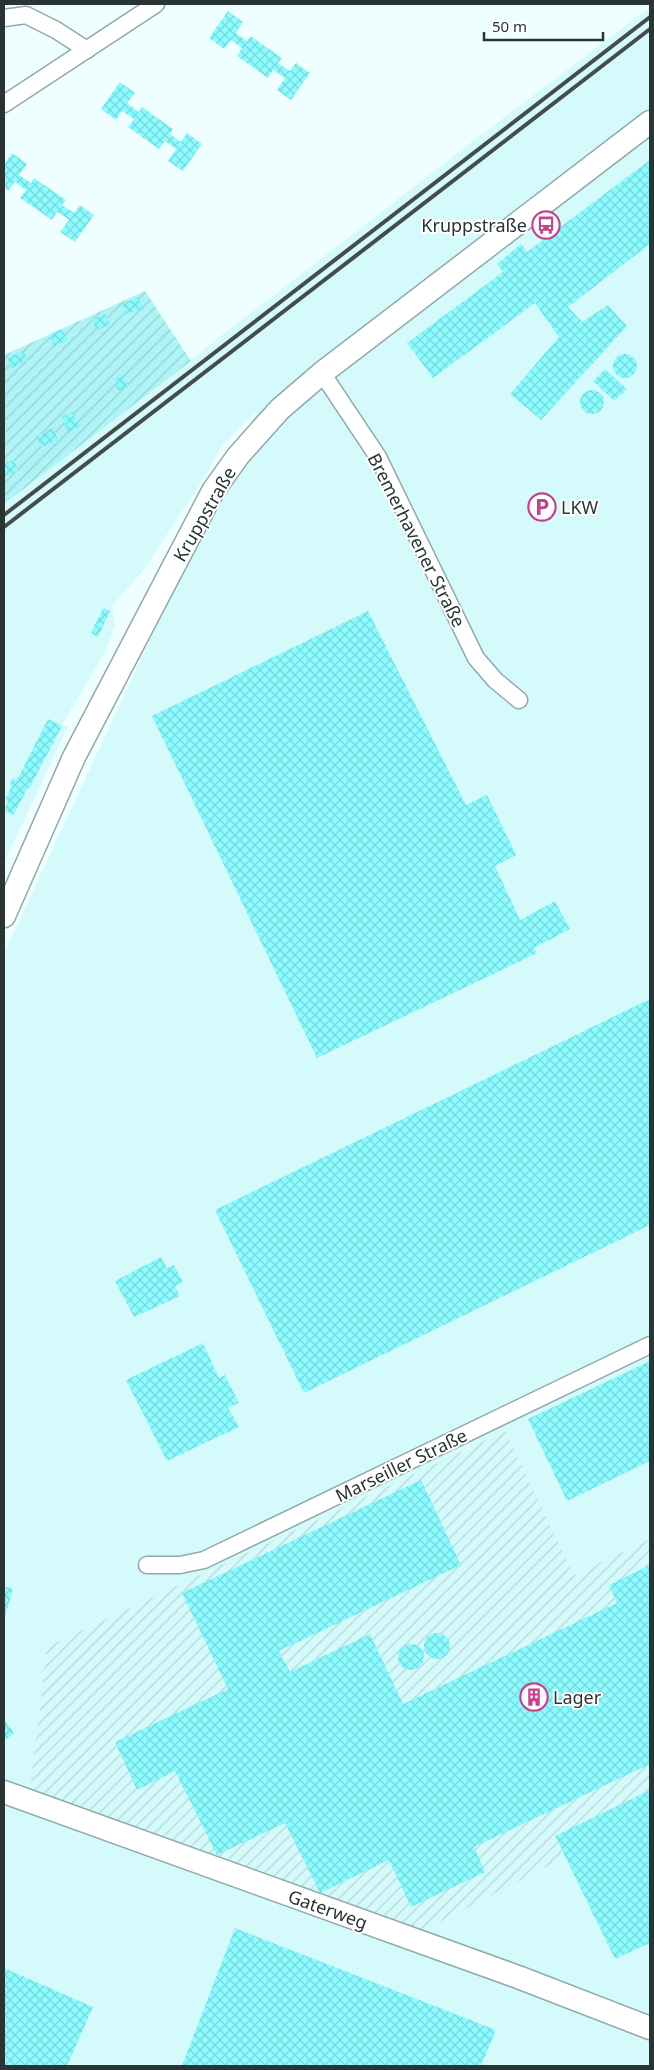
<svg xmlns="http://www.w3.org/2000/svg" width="654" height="2070" font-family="'Noto Sans',sans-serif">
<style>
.built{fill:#d5fafb}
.industrial{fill:url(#industrial-furrows)}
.garden{fill:url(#garden-furrows)}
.building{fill:url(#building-cross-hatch)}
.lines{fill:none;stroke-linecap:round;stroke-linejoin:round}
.street-casing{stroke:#90a9aa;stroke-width:19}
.secondary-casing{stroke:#90a9aa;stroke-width:25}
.street{stroke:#fff;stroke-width:16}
.secondary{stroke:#fff;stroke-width:22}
.rail{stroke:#434d4e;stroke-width:4}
.labels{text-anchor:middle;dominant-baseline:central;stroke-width:4;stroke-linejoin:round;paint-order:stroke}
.poi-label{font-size:18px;fill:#2a3435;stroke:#fff;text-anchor:start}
.street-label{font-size:18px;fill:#2a3435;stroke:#fff}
</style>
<defs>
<pattern id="industrial-furrows" width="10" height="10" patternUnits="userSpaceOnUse" patternTransform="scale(1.25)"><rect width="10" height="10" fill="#d5fafb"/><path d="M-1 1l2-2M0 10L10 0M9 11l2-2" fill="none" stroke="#b7d7d8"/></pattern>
<pattern id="garden-furrows" width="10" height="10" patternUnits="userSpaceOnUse" patternTransform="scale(1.25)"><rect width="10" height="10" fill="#aef3f5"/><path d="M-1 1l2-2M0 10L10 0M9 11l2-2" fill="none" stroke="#96d1d3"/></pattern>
<pattern id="building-cross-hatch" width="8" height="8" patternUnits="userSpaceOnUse" patternTransform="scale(1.25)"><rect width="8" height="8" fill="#8bfbff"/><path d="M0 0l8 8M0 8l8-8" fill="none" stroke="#78d8db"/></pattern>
</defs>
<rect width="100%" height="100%" fill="#efffff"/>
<path class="built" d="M650,7V2066H4V953L257,410L222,446L201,483L142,572L112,606L115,625L106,651L62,725L68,727L4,863V504L465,147Z"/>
<path class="industrial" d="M505,1431L574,1575L650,1539V1813L420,1932L30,1790L47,1647Z"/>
<path class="garden" d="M145,291L191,361L4,504V355Z"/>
<g class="building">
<path d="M228,11L243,22L236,33L247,41L251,36L266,47L282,58L278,63L290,71L296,63L310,73L291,100L277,90L285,78L273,70L268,78L237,56L242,48L231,40L224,49L209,38Z"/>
<path d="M120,82L135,93L127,103L139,112L142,107L173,129L170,134L181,142L187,133L202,144L183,171L168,161L176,149L165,141L159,149L128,127L134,119L122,111L116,120L101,109Z"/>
<path d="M12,153L27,164L19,175L31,183L34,178L66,200L62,205L74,213L80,205L94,215L75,242L60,232L69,220L57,212L52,220L20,198L26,190L15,182L8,191L4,188V165Z"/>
<path d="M650,160V244L568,307L582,322L608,305L627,326L541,420L510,394L559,337L535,303L433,378L407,343L503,272L497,264L521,244L527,252Z"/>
<path d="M138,297L143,308L127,314L122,304Z"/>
<path d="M105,314L110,324L97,330L92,320Z"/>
<path d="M62,329L68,340L54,346L49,335Z"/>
<path d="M23,351L28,360L12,368L7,358Z"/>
<circle cx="625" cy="366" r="12"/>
<path d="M605,369L627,389L614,401L593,381Z"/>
<path d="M123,375L129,386L118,391L114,379Z"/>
<circle cx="592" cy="402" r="12"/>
<path d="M73,412L80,426L68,433L62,417Z"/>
<path d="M53,428L58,440L41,447L36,436Z"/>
<path d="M14,460L18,471L4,477V464Z"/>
<path d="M103,608L110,611L98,637L91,633Z"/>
<path d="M368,611L466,805L487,795L516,855L495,866L520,920L555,901L570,929L534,948L537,953L317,1058L152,716Z"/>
<path d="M48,719L62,726L29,789L28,788L13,815L4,810L8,801L5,800L12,786L9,784L13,778L17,780Z"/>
<path d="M650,999V1225L304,1393L215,1210Z"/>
<path d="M161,1257L167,1268L174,1265L183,1282L175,1286L180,1296L134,1317L115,1281Z"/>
<path d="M203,1343L219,1378L225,1375L239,1403L228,1408L239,1427L167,1461L126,1380Z"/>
<path d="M650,1361V1461L567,1501L528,1419Z"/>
<path d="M421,1480L461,1565L279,1651L290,1672L370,1634L403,1704L617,1603L609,1585L650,1565V1764L474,1847L485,1872L411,1907L389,1860L320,1893L285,1823L217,1855L175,1771L137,1790L115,1742L228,1689L182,1593Z"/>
<path d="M4,1586L13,1589L4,1620Z"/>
<circle cx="437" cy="1646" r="13"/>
<circle cx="411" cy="1657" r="13"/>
<path d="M4,1719L14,1733L4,1741Z"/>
<path d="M650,1790V1943L615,1959L555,1836Z"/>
<path d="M235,1928L496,2030L481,2066H182Z"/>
<path d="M4,1968L93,2007L67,2066H4Z"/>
</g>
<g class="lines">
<g class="street-casing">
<g id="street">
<path d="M4,18L26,15L56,30L87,50"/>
<path d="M4,104L156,4"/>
<path d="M322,373L378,457L476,658L495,680L519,700"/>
<path d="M147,1565H180L204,1560L650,1345"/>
</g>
</g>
<g class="secondary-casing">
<g id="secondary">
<path d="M4,916L74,757L213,491L238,456L280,409L322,373L650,122"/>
<path d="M4,1792L518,1977L650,2028"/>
</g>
</g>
<use href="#street" class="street"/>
<use href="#secondary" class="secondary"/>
<g class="rail">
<path d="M4,515L650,17"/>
<path d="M4,527L650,29"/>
</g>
</g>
<defs>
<g id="bus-ring" transform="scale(1.4375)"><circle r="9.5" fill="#fff" stroke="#c3428c" stroke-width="1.5"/><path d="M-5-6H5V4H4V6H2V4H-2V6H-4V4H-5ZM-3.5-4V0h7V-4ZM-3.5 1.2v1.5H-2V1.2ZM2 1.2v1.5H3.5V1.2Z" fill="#c3428c"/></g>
<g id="parking-ring" transform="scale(1.4375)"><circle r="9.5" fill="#fff" stroke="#c3428c" stroke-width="1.5"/><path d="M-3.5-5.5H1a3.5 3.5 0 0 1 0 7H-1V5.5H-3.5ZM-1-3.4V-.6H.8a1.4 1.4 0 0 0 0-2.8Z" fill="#c3428c"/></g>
<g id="building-ring" transform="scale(1.4375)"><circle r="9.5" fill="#fff" stroke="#c3428c" stroke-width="1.5"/><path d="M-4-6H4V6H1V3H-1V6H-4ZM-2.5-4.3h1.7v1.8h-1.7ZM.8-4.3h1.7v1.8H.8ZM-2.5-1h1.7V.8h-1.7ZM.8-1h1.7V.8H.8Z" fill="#c3428c"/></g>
</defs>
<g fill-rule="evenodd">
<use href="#bus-ring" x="546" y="225"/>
<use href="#parking-ring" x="542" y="507"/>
<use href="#building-ring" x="534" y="1697"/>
</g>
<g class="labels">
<g class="poi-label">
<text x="527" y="225" text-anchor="end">Kruppstraße</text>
<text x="561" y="507">LKW</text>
<text x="553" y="1697">Lager</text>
</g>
<g class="street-label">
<text transform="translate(204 514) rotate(-60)">Kruppstraße</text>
<text transform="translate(417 540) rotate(63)">Bremerhavener Straße</text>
<text transform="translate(401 1465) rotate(-26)">Marseiller Straße</text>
<text transform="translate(328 1909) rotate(20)">Gaterweg</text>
</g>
</g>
<rect width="654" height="2070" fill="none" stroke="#2a3435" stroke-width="10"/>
<path d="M484 32v8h119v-8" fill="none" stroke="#2a3435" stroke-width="2.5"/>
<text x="492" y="32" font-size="15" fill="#2a3435" stroke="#ffffff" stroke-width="4" paint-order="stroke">50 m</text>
</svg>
